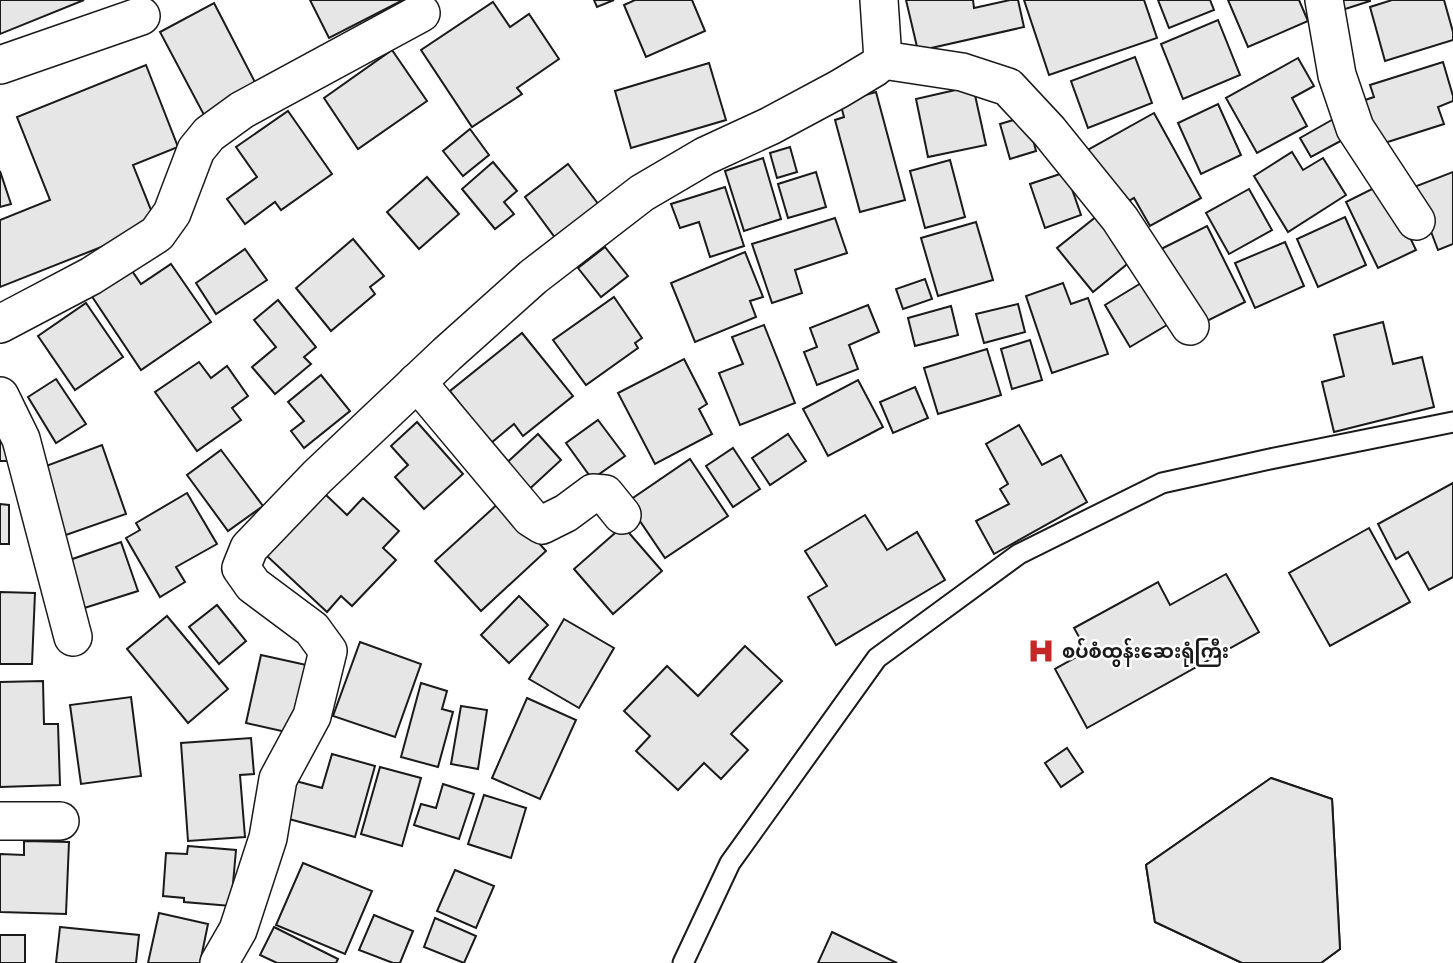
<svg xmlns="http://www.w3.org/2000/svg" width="1453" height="963" font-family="'DM Sans','Noto Sans Myanmar',sans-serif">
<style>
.building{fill:#e6e6e6;stroke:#1a1a1a;stroke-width:2;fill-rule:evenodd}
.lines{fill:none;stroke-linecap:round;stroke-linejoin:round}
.lane-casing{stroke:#1a1a1a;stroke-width:23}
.street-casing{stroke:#1a1a1a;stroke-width:40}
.lane{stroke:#fff;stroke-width:19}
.street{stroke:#fff;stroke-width:37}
.labels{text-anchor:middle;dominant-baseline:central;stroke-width:5;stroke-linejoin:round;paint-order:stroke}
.poi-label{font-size:19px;font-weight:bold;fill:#1a1a1a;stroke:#fff;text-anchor:start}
</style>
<rect width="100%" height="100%" fill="#fff"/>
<g class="building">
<path d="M0,0H84L0,34Z"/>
<path d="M310,0H403L329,38Z"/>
<path d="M594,0H614L597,7Z"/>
<path d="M635,0H692L705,31L646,57L624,5Z"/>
<path d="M906,0H973L974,8L1010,0H1018L1024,27L918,51Z"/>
<path d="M1024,0H1144L1157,38L1049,75Z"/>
<path d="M1158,0H1210L1214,10L1169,28Z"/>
<path d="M1228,0H1299L1308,21L1248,47Z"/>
<path d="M1335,0H1370V1L1339,11Z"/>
<path d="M1392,0H1444L1453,32V40L1385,61L1370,7Z"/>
<path d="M493,2L510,27L529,14L559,59L517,88L522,94L472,127L421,50Z"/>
<path d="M214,3L257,86L204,115L160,32Z"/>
<path d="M1218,20L1240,75L1183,99L1161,44Z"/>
<path d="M392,50L427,101L358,149L324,98Z"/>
<path d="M1135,57L1152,103L1088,128L1071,81Z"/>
<path d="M1298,58L1314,86L1292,98L1307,126L1257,153L1226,98Z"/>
<path d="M1443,62L1453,96V101L1438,107L1444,124L1372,147L1359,102L1374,97L1370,85Z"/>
<path d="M709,63L726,120L631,148L615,91Z"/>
<path d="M146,65L178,147L133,165L157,225L0,287V220L50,200L17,117Z"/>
<path d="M973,86L986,145L928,157L916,99Z"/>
<path d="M876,92L905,200L860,212L835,120L844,117L840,102Z"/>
<path d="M1218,104L1241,155L1201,174L1178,123Z"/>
<path d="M288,111L332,174L281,210L275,202L245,224L227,199L257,177L236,147Z"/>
<path d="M1154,113L1201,198L1150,226L1134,198L1117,208L1086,151Z"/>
<path d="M1027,116L1036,151L1010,159L1000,124Z"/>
<path d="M1337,117L1348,137L1311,157L1300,138Z"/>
<path d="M470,129L489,155L463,176L443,151Z"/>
<path d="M790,147L797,172L777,178L770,153Z"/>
<path d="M1292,152L1303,170L1323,158L1346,195L1288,232L1254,176Z"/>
<path d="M763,158L781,219L744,231L725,171Z"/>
<path d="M950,160L965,217L925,228L910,171Z"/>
<path d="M493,162L517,191L504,202L514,214L495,229L462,189Z"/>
<path d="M568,164L599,205L556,239L525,197Z"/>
<path d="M0,171L11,204L0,207Z"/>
<path d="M816,172L826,207L788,218L778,184Z"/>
<path d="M1066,172L1081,215L1045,228L1030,184Z"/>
<path d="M1453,172V244L1438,250L1414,187Z"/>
<path d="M427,177L459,214L419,249L387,212Z"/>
<path d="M1384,183L1416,250L1378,268L1346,202Z"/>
<path d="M725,187L744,246L710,257L699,222L680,228L671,204Z"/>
<path d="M1249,189L1272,230L1229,254L1206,213Z"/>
<path d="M1102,212L1137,256L1093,292L1057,248Z"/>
<path d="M1345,217L1366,265L1318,287L1297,239Z"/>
<path d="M835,218L847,253L795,270L802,293L772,303L752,244Z"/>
<path d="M976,222L993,280L938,296L921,238Z"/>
<path d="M1207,226L1245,302L1199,325L1161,249Z"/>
<path d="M353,239L384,276L370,287L375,294L331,331L296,288Z"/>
<path d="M1285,242L1304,286L1255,308L1235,263Z"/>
<path d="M605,247L628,276L601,297L578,268Z"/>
<path d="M245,249L267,280L216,314L196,283Z"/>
<path d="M745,252L763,297L750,301L756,317L695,342L671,283Z"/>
<path d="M171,264L211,322L141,370L91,295L130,268L141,284Z"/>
<path d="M1151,277L1177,319L1130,347L1105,305Z"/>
<path d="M925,279L932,299L903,309L896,289Z"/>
<path d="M1063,283L1071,304L1088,298L1108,354L1052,373L1026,296Z"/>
<path d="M614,297L642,338L635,343L638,348L586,385L553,340Z"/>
<path d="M278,300L316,347L304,357L311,364L275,394L252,367L276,347L254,320Z"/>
<path d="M86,303L123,357L75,390L38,336Z"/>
<path d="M1018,304L1025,332L984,343L976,314Z"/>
<path d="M868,305L879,332L849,345L858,369L817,385L804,352L817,347L810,328Z"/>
<path d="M951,306L958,335L915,346L908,318Z"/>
<path d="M1383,322L1393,364L1422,357L1434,407L1334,432L1322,382L1344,376L1334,335Z"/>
<path d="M764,325L795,403L740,425L719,373L743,364L732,337Z"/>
<path d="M522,333L573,396L523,436L514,424L491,443L450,391Z"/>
<path d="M1030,340L1042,380L1012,389L1001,349Z"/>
<path d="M987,349L1001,395L938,414L924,368Z"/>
<path d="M684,359L707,404L699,409L712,434L655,464L618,393Z"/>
<path d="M199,362L211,378L227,366L248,396L232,408L241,420L197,451L155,392Z"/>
<path d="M321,375L350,411L304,448L291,431L304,421L288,402Z"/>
<path d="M56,379L86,424L56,443L28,397Z"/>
<path d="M858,380L883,427L828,456L803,409Z"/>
<path d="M915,387L928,418L893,433L880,402Z"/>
<path d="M0,418L9,461H0Z"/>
<path d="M598,420L625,456L592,479L566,443Z"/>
<path d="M417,422L463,474L424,509L395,477L408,465L391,446Z"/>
<path d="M1019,425L1042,465L1061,455L1087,502L994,554L976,521L1009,504L1000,489L1008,484L986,444Z"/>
<path d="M538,434L561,460L524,494L501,468Z"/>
<path d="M788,434L806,461L770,485L752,458Z"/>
<path d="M102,445L126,514L63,536L38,469Z"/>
<path d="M733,448L760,489L733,507L706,466Z"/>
<path d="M221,450L263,506L228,531L187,475Z"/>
<path d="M690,459L728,516L665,558L627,502Z"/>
<path d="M1453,483V577L1429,590L1408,552L1396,559L1378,524Z"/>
<path d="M187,493L217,544L176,567L185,582L160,597L126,538L140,530L136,523Z"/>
<path d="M325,494L347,515L363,498L399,531L383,548L396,560L352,606L341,596L327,612L267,556Z"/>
<path d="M501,501L546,551L481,611L435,561Z"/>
<path d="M0,504L9,505V544H0Z"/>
<path d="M865,515L887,550L917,532L945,580L836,645L808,597L827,586L805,551Z"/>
<path d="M623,526L662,571L613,614L574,569Z"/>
<path d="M1369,528L1410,602L1330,646L1289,573Z"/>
<path d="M121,542L138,591L75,611L61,563Z"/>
<path d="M1226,574L1259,632L1087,728L1055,669L1087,651L1074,628L1158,582L1170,605Z"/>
<path d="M0,592L35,593L32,664H0Z"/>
<path d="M519,596L548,625L509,663L481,635Z"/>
<path d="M217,605L246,641L219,664L189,627Z"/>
<path d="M167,616L228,689L188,723L127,649Z"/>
<path d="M564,619L614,648L579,708L529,679Z"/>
<path d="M360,642L421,664L395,737L333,716Z"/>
<path d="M745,646L782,681L731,734L748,750L721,779L704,763L678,790L636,751L650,736L624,711L667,666L698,696Z"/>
<path d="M261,655L311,666L295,734L246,723Z"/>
<path d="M43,681L44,724H58L60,785L0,787V682Z"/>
<path d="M421,683L447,691L442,709L453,712L438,767L401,757Z"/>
<path d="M131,697L141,776L81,784L70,705Z"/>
<path d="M527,698L576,720L540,799L492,778Z"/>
<path d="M461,706L487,710L478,769L451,764Z"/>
<path d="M251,738L254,774L240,775L245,837L188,841L181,743Z"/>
<path d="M1067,748L1083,772L1061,787L1045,763Z"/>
<path d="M332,754L375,766L355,837L278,816L288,779L322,788Z"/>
<path d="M380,767L421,778L402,846L361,834Z"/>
<path d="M1271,778L1332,799L1340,949L1321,963H1242L1155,922L1146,865ZM1279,835L1288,937L1193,894Z"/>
<path d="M1271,778L1332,799L1340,949L1321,963H1242L1155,922L1146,865Z"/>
<path d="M443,784L474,794L459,839L414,825L421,804L436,808Z"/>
<path d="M484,795L526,808L511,858L468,844Z"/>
<path d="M24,841L69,842L66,914L0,912V854L24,855Z"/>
<path d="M188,846L236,850L231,906L184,902V898L163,896L166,853L187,854Z"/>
<path d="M303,863L372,891L345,954L276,925Z"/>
<path d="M455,870L494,886L476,928L437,911Z"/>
<path d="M159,913L208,924L200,963H148Z"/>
<path d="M374,915L413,931L400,963H393L359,950Z"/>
<path d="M435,918L476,936L464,963L424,947Z"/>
<path d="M60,927L139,935L136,963H56Z"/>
<path d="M274,927L338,959L336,963H277L260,955Z"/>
<path d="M832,932L897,963H818Z"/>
<rect x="0" y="935" width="25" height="28"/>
</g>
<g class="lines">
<g class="lane-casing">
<path id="lane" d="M683,963L730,863L877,658L1019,554L1162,483L1270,459L1453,422"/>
</g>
<g class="street-casing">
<g id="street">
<path d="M1324,0L1337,75L1355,128L1416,221"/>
<path d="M883,60L962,72L1008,87L1049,131L1120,219L1190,326"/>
<path d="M0,65L141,16"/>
<path d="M0,324L91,276L157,234L172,213L196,150L209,134L242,110L421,13"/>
<path d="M417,382L531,518L542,525L566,513L593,493L605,494L622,515"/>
<path d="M0,396L21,439L73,637"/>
<path d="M0,821H60"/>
<path d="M219,963L238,930L268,838L278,779L312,716L328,651L312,629L253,585L241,568L249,548L317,477L447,354L533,277L642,193L705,156L770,126L839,89L874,68L883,60L879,0"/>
</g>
</g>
<use href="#lane" class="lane"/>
<use href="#street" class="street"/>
</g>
<defs>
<g id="hospital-bare" transform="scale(2.1)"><path d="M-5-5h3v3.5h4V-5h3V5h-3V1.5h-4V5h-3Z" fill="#c62828" stroke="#fff" stroke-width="2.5" paint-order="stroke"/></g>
</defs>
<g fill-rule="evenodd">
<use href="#hospital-bare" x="1041" y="651"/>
</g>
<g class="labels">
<g class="poi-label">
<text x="1062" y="651">စပ်စံထွန်းဆေးရုံကြီး</text>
</g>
</g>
</svg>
